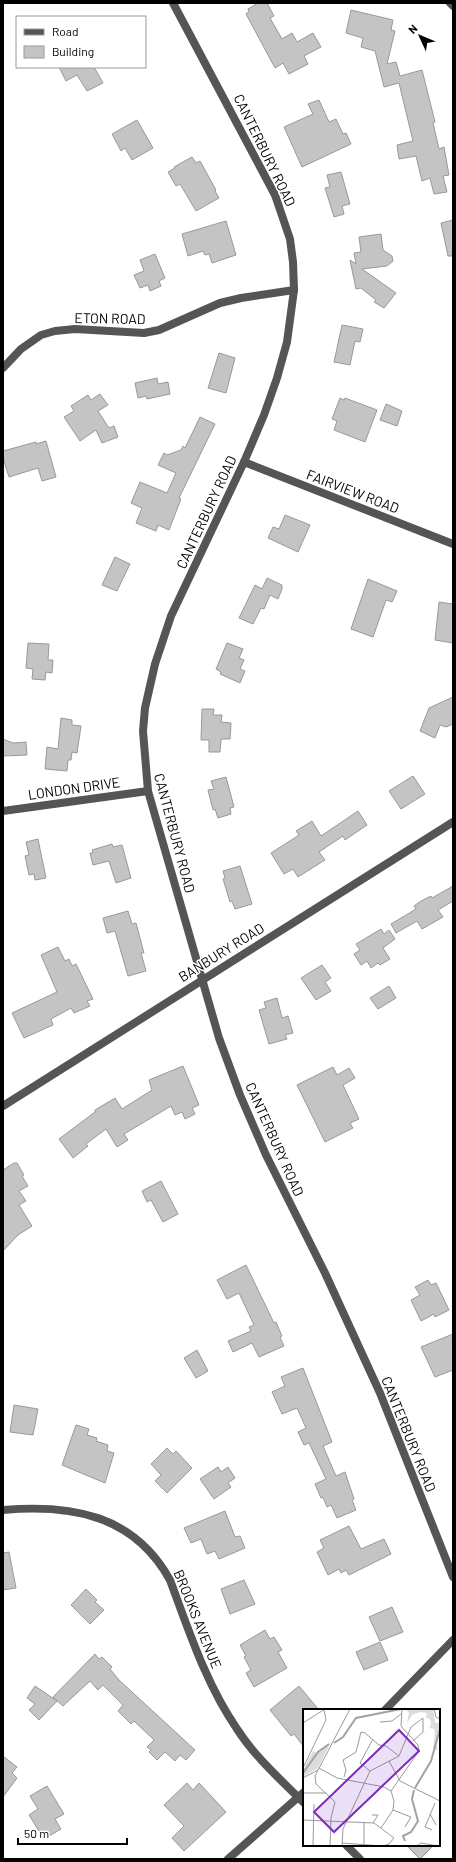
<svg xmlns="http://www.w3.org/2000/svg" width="456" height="1862" font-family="Barlow,sans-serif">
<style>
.building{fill:#c4c4c4;stroke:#999}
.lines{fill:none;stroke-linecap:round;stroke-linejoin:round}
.minor{stroke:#555;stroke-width:8}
.tertiary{stroke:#555;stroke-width:8}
.labels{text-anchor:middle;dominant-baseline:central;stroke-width:3;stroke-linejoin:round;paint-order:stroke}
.street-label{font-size:14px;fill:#000;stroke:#fff}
.inset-river{fill:none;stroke:#a3a3a3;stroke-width:2}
.inset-road{fill:none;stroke:#999;stroke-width:1}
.view{fill:#7b2cbf;fill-opacity:0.15;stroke:#7b2cbf;stroke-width:2}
.inset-edge{fill:none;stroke:#000;stroke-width:2}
</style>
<rect width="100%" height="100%" fill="#fff"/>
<g class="building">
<path d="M258,3H267L274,16L270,18L282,39L292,33L297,42L313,33L321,47L304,56L308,64L289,74L283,63L275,68L246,14L249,11L248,9Z"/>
<path d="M351,10L393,20L391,30L395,31L387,64L396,62L400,76L422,70L435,122L433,123L439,149L444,147L449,175L443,176L447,192L434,194L430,178L422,181L416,156L399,159L397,145L413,141L399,83L384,87L375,51L361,47L363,38L346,33Z"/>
<path d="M59,67H94L103,83L87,91L77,75L66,81Z"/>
<path d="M319,100L329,122L336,119L343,134L346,133L351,144L302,167L284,127L313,114L308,104Z"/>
<path d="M137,120L153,148L132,160L125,148L121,151L112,134Z"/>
<path d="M192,157L196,163L200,161L216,190L215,191L219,198L196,211L180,184L176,186L168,172L175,168L174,167Z"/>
<path d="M341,172L350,204L342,206L344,214L334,217L325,188L330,187L327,175Z"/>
<path d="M453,220V256H448L441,223Z"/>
<path d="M226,221L236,255L212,263L209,254L205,255L203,251L188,256L182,234Z"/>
<path d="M381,234L383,250L392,256L393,261L387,266L362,269L396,293L384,308L374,302L376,300L361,288L356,289L350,260L356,264L354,253L361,252L359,237Z"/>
<path d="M155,254L165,278L159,281L161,286L150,291L148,285L140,288L134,275L144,271L140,260Z"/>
<path d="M342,325L363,329L360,342L355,341L350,365L334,362Z"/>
<path d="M219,353L235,358L226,393L208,388Z"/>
<path d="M157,378L158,384L168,382L170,394L147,399L146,396L138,398L135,383Z"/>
<path d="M100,394L108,405L98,411L109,428L114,426L118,437L102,443L96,430L80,441L64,417L74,411L71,406L88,395L91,400Z"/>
<path d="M340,398L344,400L345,398L377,410L365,442L334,430L337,421L332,419Z"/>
<path d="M386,404L402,411L397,426L380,420Z"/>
<path d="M200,417L215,424L179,498L181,499L169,530L158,525L156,531L136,523L142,508L131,503L140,482L167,493L176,473L158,465L164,453L167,455L181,450L183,446L185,448Z"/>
<path d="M46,441L56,477L42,481L38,468L9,477L3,458V451L36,442V444Z"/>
<path d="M285,515L310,525L298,552L268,538L273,527L279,529Z"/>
<path d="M115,557L130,564L117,591L102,585Z"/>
<path d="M267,578L282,585V589L278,599L270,595L264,609L261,608L253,624L239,618L255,585L262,589Z"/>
<path d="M368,579L397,591L392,602L386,600L373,637L351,629Z"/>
<path d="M439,602L453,604V643L435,640Z"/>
<path d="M28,643L49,644L48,660H53L52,673L46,672L45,680L32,679L33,669L26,668Z"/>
<path d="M227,643L243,649L239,658L244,660L240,669L245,671L240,683L220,674L221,672L216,669Z"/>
<path d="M453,697V724L446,727L440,725L435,738L420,731L429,708Z"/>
<path d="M202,709H214L213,715H222L221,722L231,723L230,739H221L220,752H209V740H201Z"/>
<path d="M61,718L72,720V725L81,726L77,753L72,752L71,760H68L67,771L45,769L47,747L58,749Z"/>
<path d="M3,739L13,743L26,742L27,755L3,756Z"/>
<path d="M413,776L425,794L401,809L389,791Z"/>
<path d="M226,777L234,807L230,808L231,814L218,818L215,809L213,810L208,790L214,789L211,781Z"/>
<path d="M358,811L367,825L345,840L343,836L319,852L325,860L298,877L293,869L284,874L271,853L299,835L296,831L312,821L321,836Z"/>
<path d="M38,839L46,878L35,880L34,874L29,875L25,856L29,855L26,842Z"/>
<path d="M112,844L113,847L122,845L131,878L116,883L109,861L93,865L90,853H93L92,850Z"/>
<path d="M240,866L252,904L235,909L232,901L230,902L223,879L225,878L223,871Z"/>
<path d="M453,886V901L438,910L443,917L422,929L417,921L396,933L391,924L416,909L414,906L421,901L431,896L432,898Z"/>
<path d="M128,911L132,924L136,923L144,953H141L146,971L128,976L115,931L107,933L103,918Z"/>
<path d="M381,929L384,934L389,930L395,939L383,948L390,959L380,965L378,963L371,968L367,961L361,965L354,954L360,950L356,944Z"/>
<path d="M58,947L65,961L69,959L72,966L76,964L93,999L87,1001L90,1006L74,1013L71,1008L51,1019L53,1025L24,1038L12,1013L57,992L41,955Z"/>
<path d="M322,965L331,978L325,982L331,991L316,1000L301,978Z"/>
<path d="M389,986L396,998L378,1009L370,998Z"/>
<path d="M277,998L282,1018L288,1016L293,1033L285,1035L287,1039L269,1044L259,1010L266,1008L264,1002Z"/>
<path d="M183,1066L199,1105L192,1108L195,1114L185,1119L182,1112L175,1115L171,1106L124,1134L128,1140L117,1147L106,1129L86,1144L88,1146L73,1158L59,1139L95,1112V1110L115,1098L122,1109L152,1090L149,1080Z"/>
<path d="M333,1067L337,1075L349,1068L355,1078L343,1085L359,1119L350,1123L353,1128L325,1142L297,1085Z"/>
<path d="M14,1163H17L24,1175L22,1176L28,1186L19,1191L26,1201L19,1205L32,1226L18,1235L3,1251V1170Z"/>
<path d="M161,1181L178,1214L163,1222L151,1200L147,1202L142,1191Z"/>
<path d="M246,1265L274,1323L276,1322L282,1336L280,1337L284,1346L259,1357L252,1343L233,1352L228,1341L251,1331L249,1327L254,1325L239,1293L227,1299L217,1280Z"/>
<path d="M428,1280L431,1285L436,1283L449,1310L435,1317L434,1314L421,1321L411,1300L420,1295L415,1287Z"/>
<path d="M453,1334V1370L435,1377L421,1347Z"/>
<path d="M197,1350L208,1371L196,1378L184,1358Z"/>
<path d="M303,1368L332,1442L323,1446L336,1476L345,1472L354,1499L352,1500L356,1510L337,1518L331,1505L327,1507L323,1497L321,1498L315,1484L326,1479L309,1443L304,1445L298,1432L306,1428L297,1408L282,1414L272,1392L285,1386L281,1377Z"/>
<path d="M14,1405L38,1409L33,1435L10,1432Z"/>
<path d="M76,1425L89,1429L87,1435L97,1438L96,1441L108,1445L107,1451L114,1453L105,1483L62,1465Z"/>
<path d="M167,1448L173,1454L176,1451L192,1468L167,1493L155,1481L161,1475L151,1464Z"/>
<path d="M218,1467L221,1472L228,1467L235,1478L228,1483L231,1487L214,1499L200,1479Z"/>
<path d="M225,1511L235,1537L240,1536L245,1548L219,1559L215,1551L207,1554L201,1539L191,1543L184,1528Z"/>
<path d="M349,1526L361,1549L384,1539L391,1554L349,1575L346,1570L341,1573L339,1569L328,1575L317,1552L324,1548L320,1540Z"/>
<path d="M9,1552L16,1588L3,1590V1553Z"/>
<path d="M244,1580L255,1604L230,1614L221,1589Z"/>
<path d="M86,1589L97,1600L95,1602L104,1610L90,1624L71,1605Z"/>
<path d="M392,1607L403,1632L380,1641L369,1617Z"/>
<path d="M265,1630L270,1639L274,1637L282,1650L278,1652L287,1668L254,1687L246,1673L251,1670L244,1657L246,1656L240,1645Z"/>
<path d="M380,1642L388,1660L364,1670L356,1652Z"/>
<path d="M95,1654L99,1659L102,1657L112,1667L110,1669L119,1680L195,1750L186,1760L180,1755L175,1761L165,1752L157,1760L149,1752L151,1750L147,1747L154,1740L134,1721L131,1724L118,1711L123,1705L103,1685L98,1690L90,1681L63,1706L53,1697Z"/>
<path d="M35,1686L57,1701L39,1720L29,1710L35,1704L27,1698Z"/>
<path d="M299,1686L319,1710H304V1747L294,1734L291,1736L270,1710Z"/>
<path d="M3,1756L17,1767L12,1773L17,1778L3,1797Z"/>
<path d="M187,1783L193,1790L199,1783L226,1812L184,1851L172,1838L184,1826L164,1805Z"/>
<path d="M47,1786L64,1814L55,1819L61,1829L44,1839L29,1815L38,1809L30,1796Z"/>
<path d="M406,1845H434L420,1859Z"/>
</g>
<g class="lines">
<g class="minor">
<path d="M450,3L453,6"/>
<path d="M3,368L21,349L41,335L55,331L75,329L144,333L159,330L220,303L241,298L294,290"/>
<path d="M3,811L148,791"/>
<path d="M3,1106L453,822"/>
</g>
<g class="tertiary">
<path d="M173,3L275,195L290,239L293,262L294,290L287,342L277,378L264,415L244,462L171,616L155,664L145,708L143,731L148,791L219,1038L240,1095L266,1155L325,1273L380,1393L453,1577"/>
<path d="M244,462L453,544"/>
<path d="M3,1510C72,1504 134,1515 170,1580C189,1631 206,1684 237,1729C255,1757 281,1780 304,1803"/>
<path d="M385,1710L453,1640"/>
<path d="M346,1845L360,1859"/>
<path d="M228,1859L304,1792"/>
</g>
</g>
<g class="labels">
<g class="street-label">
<text transform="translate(265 150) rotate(64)">CANTERBURY ROAD</text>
<text transform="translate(110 318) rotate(1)">ETON ROAD</text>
<text transform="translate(353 491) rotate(21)">FAIRVIEW ROAD</text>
<text transform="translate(206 512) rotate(-65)">CANTERBURY ROAD</text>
<text transform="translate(74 788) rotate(-8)">LONDON DRIVE</text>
<text transform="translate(175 833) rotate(75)">CANTERBURY ROAD</text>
<text transform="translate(221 952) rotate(-32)">BANBURY ROAD</text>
<text transform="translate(275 1139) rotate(66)">CANTERBURY ROAD</text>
<text transform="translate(409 1434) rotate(68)">CANTERBURY ROAD</text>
<text transform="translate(198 1619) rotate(68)">BROOKS AVENUE</text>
</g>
</g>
<g transform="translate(303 1709)">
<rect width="137" height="137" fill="#fff"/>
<path d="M101,0H130L132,13L137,15L133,35L135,41L130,39L132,24L131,20L126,19L128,16L127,10L123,9L124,4L117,3L109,6L104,14L106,3ZM28,33L15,59L0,68V61L10,42L14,44Z" fill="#dcdcdc"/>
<path class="inset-river" d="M31,34L40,28L53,9L98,0M0,64L15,43L26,35M112,79L128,52L137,20M102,132L100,127L108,123L115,112L109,90L111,81"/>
<path class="inset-road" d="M131,0L133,8L137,10M77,13L89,12L98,5M0,14L22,0M86,52L97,72L137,92M0,59L23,11L21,1M16,59L34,69L81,78L88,82L91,92L90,101L78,119M67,62L57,54L70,30M41,68L43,61L40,51L53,43L58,23L62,24L76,36L83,37L96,47M0,69L15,61M88,82L116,42L115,36L98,17L99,0M0,84H23M90,101L108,108L102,118M127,105L133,116M69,106H75L70,114M0,111L71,114L91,129L86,135L80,137M129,121L122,118L132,94M39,134L79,137M61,135V114M10,137L11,95M27,137L28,109L32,93L13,75L12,67L47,0M39,137L40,120L67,62L96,47L108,18L120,9V23L110,32M114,137L118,134L135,137"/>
<path class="view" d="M96,21L116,42L31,123L11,103Z"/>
<rect width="137" height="137" class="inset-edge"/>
</g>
<rect width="456" height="1862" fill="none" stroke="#000000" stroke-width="8"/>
<rect x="16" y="16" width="130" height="52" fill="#ffffff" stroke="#999999"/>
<rect x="24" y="29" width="20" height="6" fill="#555555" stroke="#999999"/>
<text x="52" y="36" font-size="12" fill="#000000">Road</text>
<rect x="24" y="46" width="20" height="12" fill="#c4c4c4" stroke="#999999"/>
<text x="52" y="56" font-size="12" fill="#000000">Building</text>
<g transform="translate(420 36) rotate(314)" stroke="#ffffff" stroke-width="3" paint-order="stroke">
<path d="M0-3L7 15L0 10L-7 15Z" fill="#000000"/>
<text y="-6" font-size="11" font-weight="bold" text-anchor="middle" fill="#000000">N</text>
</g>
<path d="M18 1838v6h109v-6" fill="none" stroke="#000000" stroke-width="2"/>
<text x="24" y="1838" font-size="12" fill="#000000" stroke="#ffffff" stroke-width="3" paint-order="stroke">50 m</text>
</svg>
